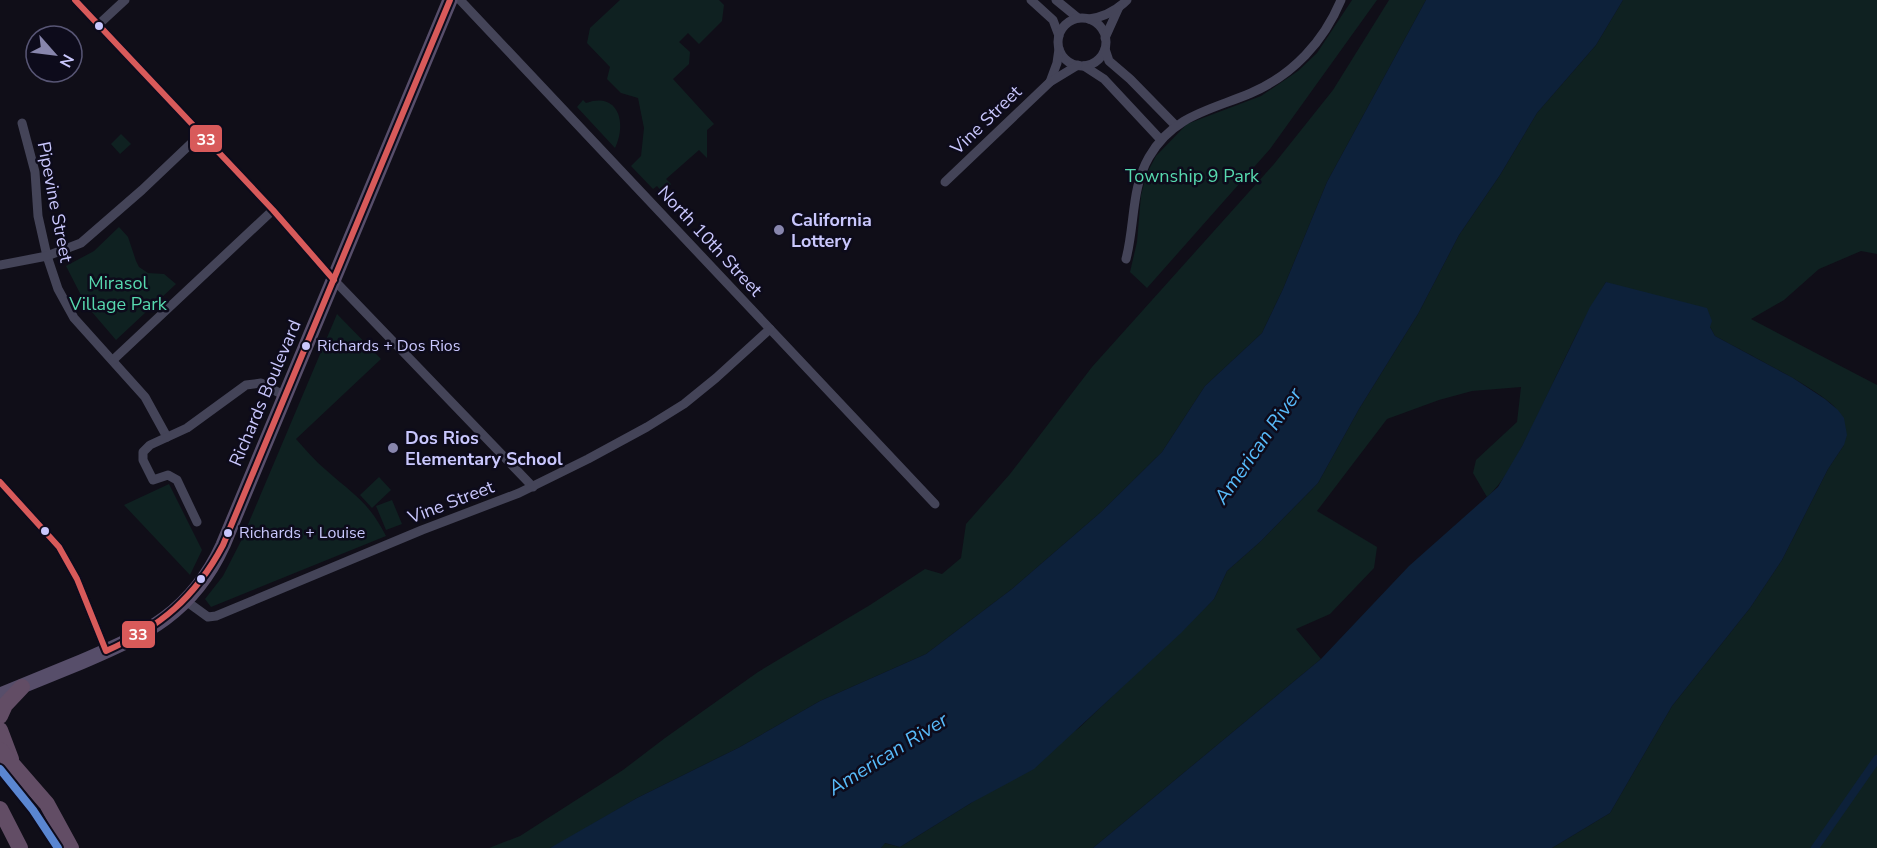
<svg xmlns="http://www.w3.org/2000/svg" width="1877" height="848" font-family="'Nunito Sans',sans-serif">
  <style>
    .green { fill: #0f2121 }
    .water { fill: #0d213a }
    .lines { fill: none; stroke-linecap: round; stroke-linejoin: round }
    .canal { stroke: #0d213a; stroke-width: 8 }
    .street { stroke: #444458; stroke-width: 9 }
    .primary { stroke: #574e6a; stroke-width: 15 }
    .highway { stroke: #624d65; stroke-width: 16 }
    .bus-1-casing { stroke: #0d0b1b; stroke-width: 10 }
    .bus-1 { stroke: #d85a5a; stroke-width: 6 }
    .rail-1-casing { stroke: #0d0b1b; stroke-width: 12 }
    .rail-1 { stroke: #5a86d1; stroke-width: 8 }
    .bus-dot { fill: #c9c7fd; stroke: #0d0b1b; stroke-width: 2 }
    .poi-dot { fill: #8886ad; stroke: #0d0b1b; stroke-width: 2 }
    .labels { text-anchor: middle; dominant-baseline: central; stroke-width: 5; stroke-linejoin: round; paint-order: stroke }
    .bus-label { font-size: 16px; fill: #c9c7fd; stroke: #0d0b1b; text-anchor: start }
    .street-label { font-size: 18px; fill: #c9c7fd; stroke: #0d0b1b }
    .park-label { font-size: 18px; fill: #57d9af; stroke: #0d0b1b }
    .poi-label { font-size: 18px; font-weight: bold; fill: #c9c7fd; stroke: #0d0b1b; text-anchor: start }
    .water-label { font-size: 20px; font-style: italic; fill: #58bbfa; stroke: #0d0b1b }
    .line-badge { stroke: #0d0b1b; stroke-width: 2 }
    .badge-label { font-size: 16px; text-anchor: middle; font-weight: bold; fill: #fff }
  </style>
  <rect width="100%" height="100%" fill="#100e18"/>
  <g class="green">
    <polygon points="620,0 719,0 724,5 722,21 699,44 688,33 679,42 690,52 689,64 673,79 714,124 707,130 707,158 699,150 666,179 671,184 667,189 691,216 687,220 657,186 653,189 631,166 641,156 644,128 638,98 621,93 607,79 610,67 587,43 590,28"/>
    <polygon points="1352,0 1377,0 1270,149 1147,288 1130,272 1137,242 1141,195 1147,173 1156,156 1187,124 1261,96 1298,71 1317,53"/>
    <polygon points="1389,0 1426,0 1327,182 1283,289 1262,333 1205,386 1162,452 1101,512 1012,589 926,654 820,701 740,747 637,798 557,845 550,848 489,848 520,836 623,770 665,738 758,672 870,605 925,569 942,574 961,558 966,524 1010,474 1092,367 1274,164 1333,90"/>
    <path d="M 1623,0 L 1877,0 L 1877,254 L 1861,251 L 1819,269 L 1784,300 L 1751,319 L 1877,385 L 1877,848 L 1552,848 L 1610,813 L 1672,706 L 1750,608 L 1782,560 L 1828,469 L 1844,445 C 1842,435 1842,422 1838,412 C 1832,395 1736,348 1715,336 L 1710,327 L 1606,282 C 1577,328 1556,378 1532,427 C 1519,451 1507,479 1487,497 L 1473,473 L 1476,460 L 1517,422 L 1521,387 L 1472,391 L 1439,400 L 1387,419 L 1317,511 L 1377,547 L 1374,568 L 1330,614 L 1296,629 L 1321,659 L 1093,848 L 881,848 L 884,843 L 900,847 L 971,803 L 1079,728 L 1214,599 L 1227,571 L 1261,541 L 1318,483 L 1359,409 L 1418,314 L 1459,235 L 1500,175 L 1537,113 L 1596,45 Z"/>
    <path d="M 583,100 L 586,103 C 619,91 627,124 615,148 L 577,107 Z"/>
    <polygon points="121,134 131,144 120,154 111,144"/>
    <polygon points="119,227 128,237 136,261 139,267 148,273 164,274 176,284 116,340 86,305 66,266 94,251"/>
    <path d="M 337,314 L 381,359 L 296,439 C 306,450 315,461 326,470 C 354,495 368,501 386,536 L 211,607 L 205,599 L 223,576 L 241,541 Z"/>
    <polygon points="379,477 391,490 372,508 360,495"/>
    <polygon points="169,484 202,550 190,575 124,505"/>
    <polygon points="392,500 402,524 386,530 376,506"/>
  </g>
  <g class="water">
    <polygon points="1426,0 1623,0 1596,45 1537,113 1500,175 1459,235 1418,314 1359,409 1318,483 1261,541 1227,571 1214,599 1181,633 1034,769 971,803 900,847 885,843 881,848 550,848 637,798 740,747 820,701 926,654 1012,589 1101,512 1162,452 1205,386 1262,333 1283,289 1327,182"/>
    <polygon points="1606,282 1707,308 1712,321 1710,327 1715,336 1793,378 1825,399 1838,410 1844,418 1847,435 1844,445 1828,469 1782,560 1750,608 1672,706 1610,813 1552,848 1093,848 1321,659 1409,566 1498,487 1522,446 1590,307"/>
  </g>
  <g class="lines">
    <polyline class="canal" points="1815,848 1877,759"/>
    <g class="street">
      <polyline points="75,0 273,210 334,280 533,487"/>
      <polyline points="460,0 935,504"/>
      <polyline points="1031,0 1053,20 1059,36"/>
      <polyline points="1056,0 1078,18"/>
      <circle cx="1082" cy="42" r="24"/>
      <path d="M 1089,19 C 1103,17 1117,10 1127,0"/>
      <polyline points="98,25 125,0"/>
      <polyline points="1105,38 1119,7"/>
      <polyline points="1105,49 1109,61 1130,79 1176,126"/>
      <polyline points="1084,66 1104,79 1160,139"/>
      <polyline points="1050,82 1057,63 1059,49"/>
      <polyline points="22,123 35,172 38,216 47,256 58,289 74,318 145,397 167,437"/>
      <polyline points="945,182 1050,82 1078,65"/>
      <path d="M 1126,259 C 1135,225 1131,188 1149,157 C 1173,115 1211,110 1251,93 C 1293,75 1324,41 1341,0"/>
      <polyline points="0,265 47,256 81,243 142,190 201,134"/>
      <polyline points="113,360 273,210"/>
      <polyline points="0,482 59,547 77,579 106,651"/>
      <polyline points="197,522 177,480 168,475 153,480 143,460 143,452 150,445 187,428 246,385 261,383 285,396"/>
      <polyline points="186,601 208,617 216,616 422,530 519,493 588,459 647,427 684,404 716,378 770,329"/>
    </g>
    <path class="primary" d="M 0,695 C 27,684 54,673 81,662 C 146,634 192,613 223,545 L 450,0"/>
    <g class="highway">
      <polyline points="0,716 5,705 22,687"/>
      <polyline points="0,730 11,759"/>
      <polyline points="0,750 47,804 71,848"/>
      <polyline points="0,809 20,848"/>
    </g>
    <g class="bus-1-casing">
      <g id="bus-1">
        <polyline points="75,0 273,210 334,280"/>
        <path d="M 0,482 L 59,547 L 77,579 L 106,651 C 160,627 195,598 223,545 L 450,0"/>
      </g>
    </g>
    <use href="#bus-1" class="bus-1"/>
    <g class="rail-1-casing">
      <polyline id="rail-1" points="0,769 33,810 58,848"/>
    </g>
    <use href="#rail-1" class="rail-1"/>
  </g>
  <g class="bus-dot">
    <circle cx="99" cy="26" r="5"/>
    <circle cx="306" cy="346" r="5"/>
    <circle cx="45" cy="531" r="5"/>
    <circle cx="228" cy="533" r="5"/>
    <circle cx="201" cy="579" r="5"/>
  </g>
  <g class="poi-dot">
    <circle cx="779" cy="230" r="6"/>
    <circle cx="393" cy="448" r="6"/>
  </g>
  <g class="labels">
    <g class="bus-label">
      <text x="317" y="346">Richards + Dos Rios</text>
      <text x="239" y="533">Richards + Louise</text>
    </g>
    <g class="street-label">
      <text transform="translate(986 120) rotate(-44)">Vine Street</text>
      <text transform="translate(55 202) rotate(79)">Pipevine Street</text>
      <text transform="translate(710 241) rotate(47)">North 10th Street</text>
      <text transform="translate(265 393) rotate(-67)">Richards Boulevard</text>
      <text transform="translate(451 502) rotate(-21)">Vine Street</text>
    </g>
    <g class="park-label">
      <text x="1192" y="176">Township 9 Park</text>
      <text x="118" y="283">Mirasol<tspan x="118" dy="21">Village Park</tspan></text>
    </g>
    <g class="poi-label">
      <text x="791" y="220">California<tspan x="791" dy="21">Lottery</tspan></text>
      <text x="405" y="438">Dos Rios<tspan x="405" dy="21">Elementary School</tspan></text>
    </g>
    <g class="water-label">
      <text transform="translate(1258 446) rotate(-55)">American River</text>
      <text transform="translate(888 754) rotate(-32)">American River</text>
    </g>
  </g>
  <g class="line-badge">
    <rect x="189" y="124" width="34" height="29" rx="6" fill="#d85a5a"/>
    <rect x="121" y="620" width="35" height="29" rx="6" fill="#d85a5a"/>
  </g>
  <g class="badge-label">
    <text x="206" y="145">33</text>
    <text x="138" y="640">33</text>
  </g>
  <g transform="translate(54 54) rotate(118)"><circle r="28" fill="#0d0b1b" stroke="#585675" stroke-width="1.5"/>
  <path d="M0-4.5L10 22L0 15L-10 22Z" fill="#8886ad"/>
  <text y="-9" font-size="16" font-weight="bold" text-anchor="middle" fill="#c9c7fd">N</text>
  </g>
</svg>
